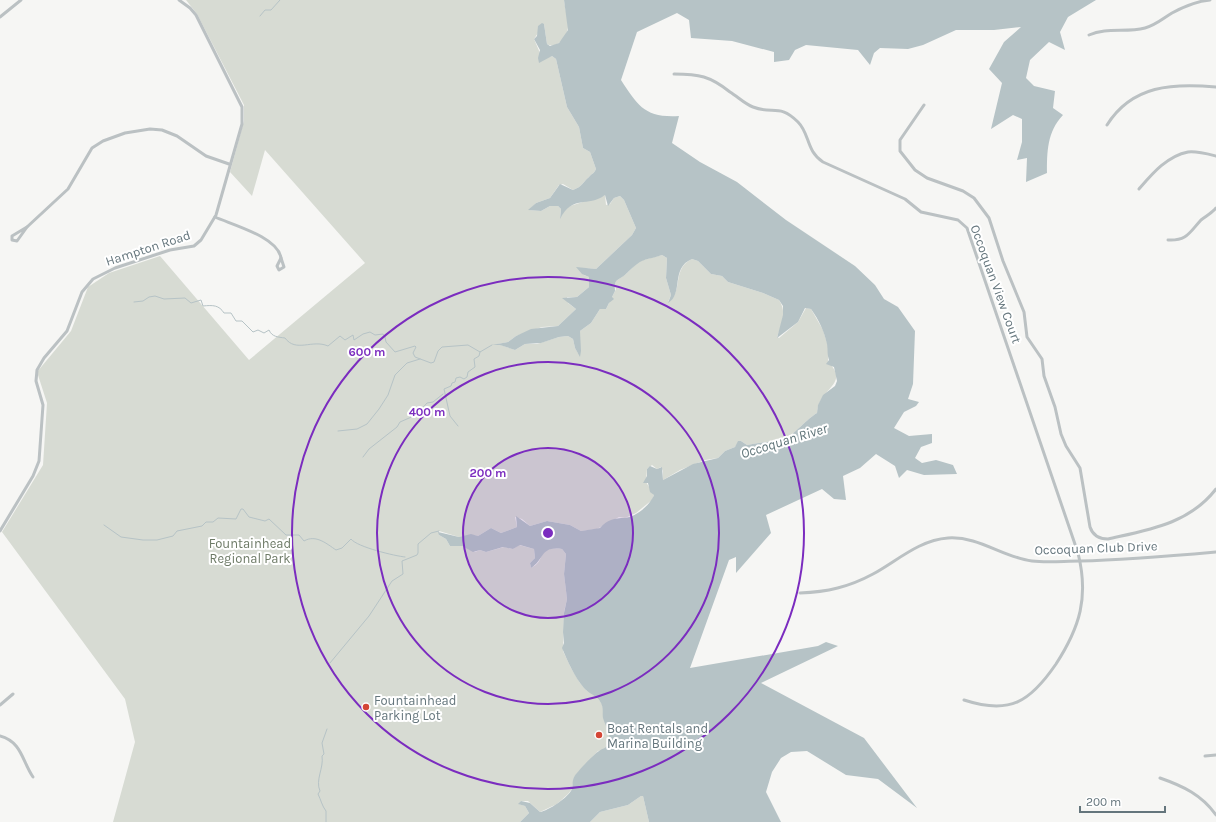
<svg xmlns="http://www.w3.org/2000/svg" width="1216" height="822" font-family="Karla,sans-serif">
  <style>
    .green { fill: #d7dbd3 }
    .water { fill: #b6c3c6 }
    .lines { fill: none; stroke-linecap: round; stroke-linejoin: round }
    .stream { stroke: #b6c3c6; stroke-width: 1 }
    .minor { stroke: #bbc1c3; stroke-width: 3 }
    .ring { fill: none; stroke: #7b2cbf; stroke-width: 2 }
    .poi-dot { fill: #d44636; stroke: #fff; stroke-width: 1.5 }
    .labels { text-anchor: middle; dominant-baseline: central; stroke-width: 4; stroke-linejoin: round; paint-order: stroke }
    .street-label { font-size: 13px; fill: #64757c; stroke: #fff }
    .park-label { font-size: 13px; fill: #6d7a66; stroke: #fff }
    .poi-label { font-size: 13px; fill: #64757c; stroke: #fff; text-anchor: start }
    .water-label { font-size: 14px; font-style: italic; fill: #5f7478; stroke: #fff }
    .centre { fill: #7b2cbf; stroke: #fff; stroke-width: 2 }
    .ring-label { font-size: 12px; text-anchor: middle; font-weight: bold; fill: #7b2cbf; stroke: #fff; stroke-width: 4; stroke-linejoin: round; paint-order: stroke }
  </style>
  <rect width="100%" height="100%" fill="#f6f6f4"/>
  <g class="green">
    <path d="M 186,0 L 564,0 C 565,9 568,17 568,26 C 568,36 557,50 547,44 L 544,24 L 534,39 L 540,53 L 545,58 L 552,56 L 556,59 L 567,107 L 579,127 L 583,148 L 590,152 L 596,169 C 594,174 592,173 589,177 C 582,183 583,186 573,190 L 563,184 L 559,185 L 550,198 L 536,203 L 529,210 L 541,211 L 550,206 L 558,206 L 561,209 L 560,218 L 565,209 L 570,206 L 605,195 L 606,205 L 610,204 L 614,198 L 620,196 L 624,200 L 636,228 L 632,235 L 596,269 L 581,268 L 584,275 L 589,277 L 589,287 L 577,297 L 567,297 L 568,303 L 576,309 L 558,326 L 542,327 L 516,336 L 508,342 L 498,344 L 515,350 L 525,344 L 537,344 L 559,337 L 568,336 L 573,339 L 575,348 L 578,353 L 580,331 L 591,323 L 600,309 L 606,309 L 616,289 L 614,285 L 616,281 L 626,274 L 639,261 L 662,255 L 667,258 L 666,278 L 671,295 L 668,302 C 684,292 671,269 692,259 L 698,261 L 711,274 L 722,276 L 728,282 L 763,293 L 779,300 C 787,312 782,324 777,337 L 779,338 L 798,322 L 806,308 L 811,309 L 823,330 L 828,346 L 828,362 C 848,381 826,387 819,404 C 817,407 818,410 817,413 C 808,418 793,435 788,437 C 775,442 761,442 747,445 L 741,441 L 735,447 L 725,451 L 718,458 L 705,460 L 680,470 L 663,480 L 663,471 L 661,467 L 657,469 L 652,465 L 647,469 L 646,482 L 654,495 L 652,500 L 636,513 L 625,518 L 619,517 L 597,529 L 581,531 L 570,525 L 547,521 L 530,526 L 522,519 L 515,517 L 517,527 L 501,533 L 491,528 L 478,536 L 471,535 L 459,537 L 439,531 L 439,535 L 446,539 L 450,546 L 462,546 L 475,552 L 480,550 L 486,552 L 504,547 L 513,549 L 519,545 L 534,549 L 535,558 L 530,563 L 531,568 C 547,561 535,546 562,549 L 566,554 L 564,574 L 567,599 L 564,612 L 563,651 L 571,668 L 580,683 L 587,691 L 593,692 L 602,704 L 604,711 L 603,716 L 610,736 L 609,744 L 604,750 L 598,751 L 574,777 L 572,789 L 568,794 L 557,804 L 540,812 L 528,801 L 521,801 L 519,804 L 525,806 L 529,813 L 520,822 L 113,822 L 135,742 L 125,699 L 2,532 L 43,465 L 47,403 L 37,372 L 71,331 L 88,287 L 109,273 L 160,256 L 249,360 L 365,263 L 265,150 L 252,196 L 230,172 L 244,121 L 244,105 L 197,14 Z"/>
    <polygon points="641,796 643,796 649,822 590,822 600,812 628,805"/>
  </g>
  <path class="water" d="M 564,0 L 1096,0 L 1068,17 L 1060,32 L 1065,50 L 1049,42 L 1030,60 L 1026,78 L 1034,86 L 1055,91 L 1053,108 L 1063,115 C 1047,132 1047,152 1047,173 L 1026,182 L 1027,158 L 1017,160 L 1022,142 L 1022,119 L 1013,115 L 991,129 L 1002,83 L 989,69 L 1004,42 L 1021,27 L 994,30 L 956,30 L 923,45 L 908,49 L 880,48 L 874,53 L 870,65 L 858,50 L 806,45 L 795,50 L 789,60 L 774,62 L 774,52 L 732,41 L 691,38 L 689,20 L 677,13 L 637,32 L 621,80 C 638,106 645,118 679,116 L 672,143 L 700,162 L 737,182 L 786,220 L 855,266 L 875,285 L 884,299 L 898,307 L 915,331 L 913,384 L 908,399 L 919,402 L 916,406 L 904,412 L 894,428 L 909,436 L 932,434 L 932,443 L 921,447 L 915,458 L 922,463 L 936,460 L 953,465 L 957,474 L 924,475 L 907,470 L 899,478 L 895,466 L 876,454 L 860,468 L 843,476 L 846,500 L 834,499 L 822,489 L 766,515 L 771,533 L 736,573 L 736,557 L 729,560 L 690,668 L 818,646 L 826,642 L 838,646 L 761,683 L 864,738 L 917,808 L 878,779 L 846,775 L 807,751 L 791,752 L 781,758 L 772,772 L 766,792 L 781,822 L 649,822 L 643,796 L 641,796 L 628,805 L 600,812 L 590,822 L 520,822 L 529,813 L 525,806 L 518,804 L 521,801 L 530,803 L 540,812 C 548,811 569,797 572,789 C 573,786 572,781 574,777 C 576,773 594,754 599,751 C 603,748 606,749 608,744 C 613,736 605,726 603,718 C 602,713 604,709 601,703 C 596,694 590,695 584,688 C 574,676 568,662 562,648 L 564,643 L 563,632 L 564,613 L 567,599 L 564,574 L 566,554 L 562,549 C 540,546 545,559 531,568 L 530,563 L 535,558 L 534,549 L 520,545 L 513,549 L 503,547 L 486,552 L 480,550 L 473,552 L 462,546 L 450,546 L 446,539 L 439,535 L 438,532 L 459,537 L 471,534 L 478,536 L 491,528 L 501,533 L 517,527 L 516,516 L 530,526 L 547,521 L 570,525 L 581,531 L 600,528 C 607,520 614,518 625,518 C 636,517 650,505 654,495 L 650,492 L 648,483 L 643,483 L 647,476 L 647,469 L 650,466 L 657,469 L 662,467 L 663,480 L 693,464 L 718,458 L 725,451 L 735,447 L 738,441 L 741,441 L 747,445 C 761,442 775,442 788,437 C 793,435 808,418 817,413 L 818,405 L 823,395 L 835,386 L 837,381 L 834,367 L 826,364 L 829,360 C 827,354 828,350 827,344 C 824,331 819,320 811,309 L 805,308 L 798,322 L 777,338 L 783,315 L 783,306 L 779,300 L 763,293 L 728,282 L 722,276 L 711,274 L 698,261 L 692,259 C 670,268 684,294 668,303 L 671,295 L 666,278 L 667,258 L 662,255 C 640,262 644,257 626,274 C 617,282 614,278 615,291 L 612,297 L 614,299 L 609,303 L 606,309 L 600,309 L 591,323 L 580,331 L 581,351 L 580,357 L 575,348 L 573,339 L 568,336 L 559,337 L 541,343 L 525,344 L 515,350 L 500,345 L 492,345 L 508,342 L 516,336 L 531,329 L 558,326 L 576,309 L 562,298 L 577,297 L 589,287 L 589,277 L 582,274 L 576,267 L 596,269 L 632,235 L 636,228 L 624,200 L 620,196 L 614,198 L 608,206 L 605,195 C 587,208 573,194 560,219 L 561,209 L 558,206 L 550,206 L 541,211 L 528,210 L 536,203 L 550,198 L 560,184 L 573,190 C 583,186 582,183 589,177 C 592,173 594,174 596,169 L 590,152 L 583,148 L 579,127 L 567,107 L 556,59 L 552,56 L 539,63 L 538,58 L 540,50 L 534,39 L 537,36 L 538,26 L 542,23 L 544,24 L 547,44 L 550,46 L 559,43 L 568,30 Z"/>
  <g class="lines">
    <g class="stream">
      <polyline points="260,16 265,10 271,10 280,0"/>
      <path d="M 134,302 L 143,301 L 149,297 L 155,296 L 164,299 L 185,298 L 191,303 L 201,300 L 203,306 C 213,305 219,305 224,313 L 231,313 L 236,321 L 242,321 L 253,332 L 258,330 L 264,333 L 269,330 C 272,337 278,337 285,338 C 296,353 312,339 328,346 L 340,336 L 345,340 L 353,335 L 354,340 L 363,334 L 370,332 L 375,335 L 383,334 L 385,337 L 386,342 L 395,352 L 415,346 L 416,347 L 413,353 L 415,357 L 431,363 L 434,362 L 438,351 L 442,347 L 468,345 L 480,352 L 492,345"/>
      <polyline points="458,426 450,416 444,389 451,386 452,383 455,382 456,378 460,377 464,379 467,377 468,372 475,367 474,359 479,356 480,352"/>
      <polyline points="338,431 357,429 367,424 379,409 388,395 395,375 407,363 420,359"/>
      <polyline points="363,457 369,449 397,427 400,422 416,415 427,403 433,402 443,394"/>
      <path d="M 104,525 L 121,537 L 143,540 L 157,540 L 173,536 L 177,531 L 202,526 L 206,522 L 213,522 L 218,518 L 236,519 L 241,509 L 243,509 L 249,517 L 265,521 L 269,519 L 286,535 L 299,535 L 304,541 C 316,534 327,544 336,550 L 342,548 L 351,539 C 357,547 395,556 405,557"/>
      <polyline points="330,663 369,616 392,581 403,574 402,561 417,555 418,553 418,544 431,533 439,531"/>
      <path d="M 326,822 L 326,811 C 322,806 321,800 318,794 L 320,791 C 315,780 324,768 322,756 L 324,754 L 322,743 L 327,729"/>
    </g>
    <g class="minor">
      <polyline points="0,17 21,0"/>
      <path d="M 1089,35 C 1107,27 1126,33 1145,28 C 1156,25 1162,19 1172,13 C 1183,7 1198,1 1210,0"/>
      <path d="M 674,74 C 699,74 710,76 730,92 C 738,97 745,104 753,107 C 773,115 779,103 798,122 C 810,134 806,151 823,162 L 905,199 L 921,212 L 958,220 L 967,228 L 1078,553 C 1089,597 1080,627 1056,664 C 1030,702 1010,715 964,700"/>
      <path d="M 924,105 L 900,140 L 900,151 L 915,170 L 927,178 L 963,191 L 974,198 L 989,218 L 1003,261 L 1024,312 L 1027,337 L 1042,359 L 1044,376 L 1055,407 L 1061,434 L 1066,446 L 1080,468 L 1090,527 C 1093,536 1099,539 1108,539 C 1148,530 1189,524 1216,489"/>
      <path d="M 1107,125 C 1132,85 1173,83 1216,87"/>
      <path d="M 1139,189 C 1152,174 1167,156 1188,152 C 1197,151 1208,154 1216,156"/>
      <path d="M 215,217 C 233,225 278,237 281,258"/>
      <polyline points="27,227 68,189 92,148 103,141 125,133 150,129 162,130 177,136 206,156 229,164"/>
      <polygon points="27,227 17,241 12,240 12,236"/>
      <path d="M 1168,240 C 1187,241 1189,233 1201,220 C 1206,216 1212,213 1216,208"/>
      <polygon points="281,258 284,267 279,270 277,266"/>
      <polyline points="0,531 33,476 39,461 43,405 36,381 37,370 44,358 67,331 82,292 93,279 115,268 170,250 194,246 201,240 216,215 242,124 242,107 196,15 190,8 179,0"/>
      <path d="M 800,593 C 827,592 849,587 873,574 C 897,561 919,540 948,538 C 979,536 1002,557 1032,561 C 1048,563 1064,561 1080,561 C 1126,560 1171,556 1216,552"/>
      <polyline points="0,705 13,694"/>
      <path d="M 0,736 C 22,742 22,761 33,777"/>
      <polyline points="1205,756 1216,755"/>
      <path d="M 1160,778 C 1183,786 1202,795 1216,815"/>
    </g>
  </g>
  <circle cx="548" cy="533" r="85" fill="#7b2cbf" fill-opacity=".12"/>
  <g class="ring">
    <circle cx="548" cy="533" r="85"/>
    <circle cx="548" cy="533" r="171"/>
    <circle cx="548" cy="533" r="256"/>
  </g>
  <g class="poi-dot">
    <circle cx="366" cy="707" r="4"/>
    <circle cx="599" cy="735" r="4"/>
  </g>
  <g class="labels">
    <g class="street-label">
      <text transform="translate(148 248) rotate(-18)">Hampton Road</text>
      <text transform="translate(996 284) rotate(70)">Occoquan View Court</text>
      <text transform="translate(1096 548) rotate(-2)">Occoquan Club Drive</text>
    </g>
    <g class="park-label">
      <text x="250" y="543">Fountainhead<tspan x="250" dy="15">Regional Park</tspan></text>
    </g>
    <g class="poi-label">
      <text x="374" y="700">Fountainhead<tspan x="374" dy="15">Parking Lot</tspan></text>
      <text x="607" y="728">Boat Rentals and<tspan x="607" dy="15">Marina Building</tspan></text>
    </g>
    <g class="water-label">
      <text transform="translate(784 441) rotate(-17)">Occoquan River</text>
    </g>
  </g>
  <circle cx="548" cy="533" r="6" class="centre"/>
  <g class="ring-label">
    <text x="367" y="356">600 m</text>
    <text x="427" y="416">400 m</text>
    <text x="488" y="477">200 m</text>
  </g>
  <path d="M1080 806v6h85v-6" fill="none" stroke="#64757c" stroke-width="2"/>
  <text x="1086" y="806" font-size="12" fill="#64757c" stroke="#ffffff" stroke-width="3" paint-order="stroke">200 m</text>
</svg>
